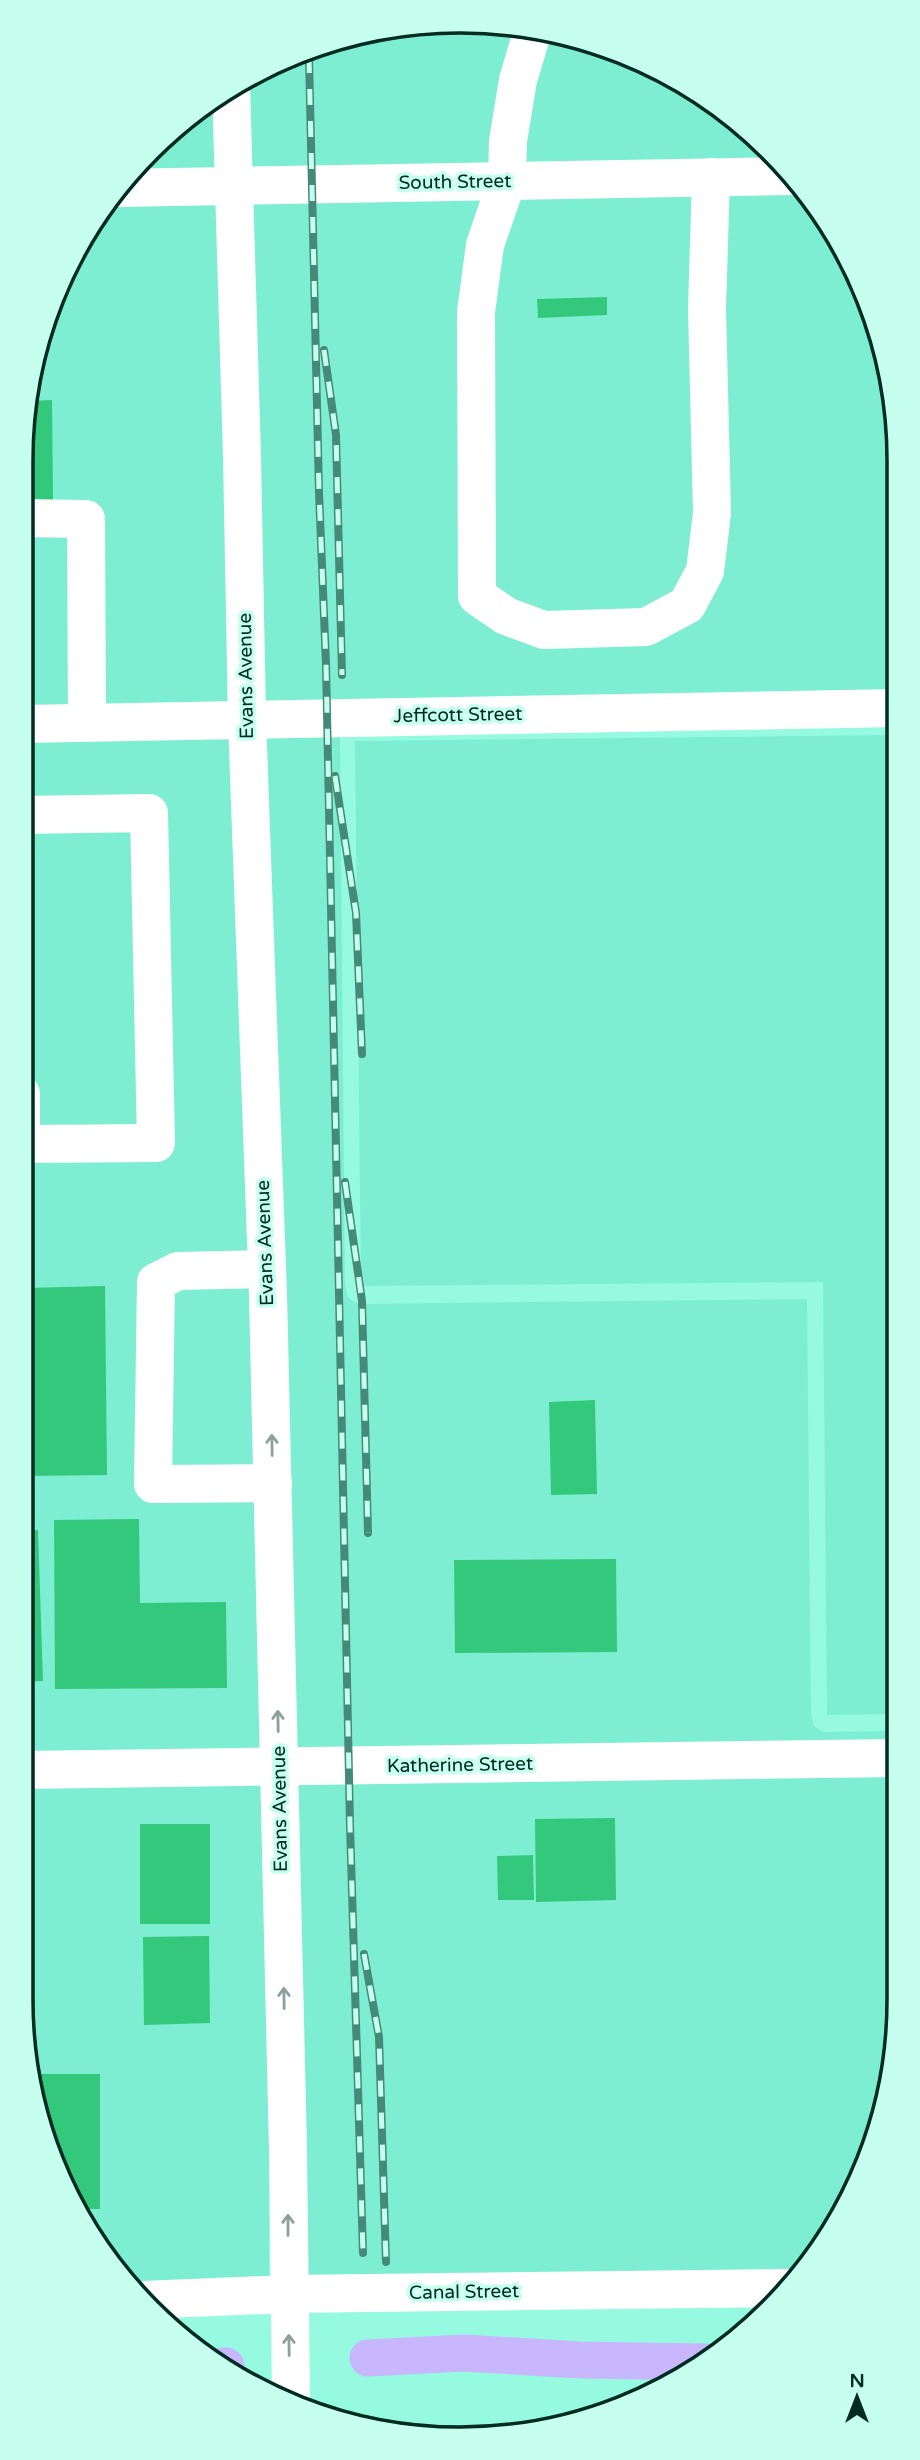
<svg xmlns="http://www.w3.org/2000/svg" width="920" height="2460" font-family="'Varela Round',sans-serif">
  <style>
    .built { fill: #7eeed2 }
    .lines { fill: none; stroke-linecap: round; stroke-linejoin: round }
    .canal { stroke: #c8b7fd; stroke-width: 37 }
    .building { fill: #33c87c }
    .minor { stroke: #fff; stroke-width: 38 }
    .major { stroke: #fff; stroke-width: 38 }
    .rail-casing { stroke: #458a79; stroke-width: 8 }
    .rail { stroke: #c6ffee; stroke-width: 5; stroke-dasharray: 16; stroke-linecap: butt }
    .oneway { stroke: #8ca09c }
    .labels { text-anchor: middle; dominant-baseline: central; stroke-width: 7; stroke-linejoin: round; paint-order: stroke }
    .street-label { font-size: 19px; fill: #002b22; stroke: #c6ffee }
    .rim { fill: none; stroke: #002b22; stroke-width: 3.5 }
  </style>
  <rect width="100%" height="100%" fill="#96fae0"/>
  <g class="built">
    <polygon points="403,25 574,36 704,95 790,171 854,266 895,402 896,717 340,735 345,1286 348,1297 352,1301 361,1304 807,1299 811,1715 814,1726 823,1732 898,1731 899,2000 884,2114 809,2267 782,2291 307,2301 250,77"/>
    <polygon points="213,104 224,457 228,720 249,1295 269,2149 269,2301 130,2289 44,2141 21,2000 21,460 36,346 112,192"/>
    <polygon points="896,735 898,1714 827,1715 823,1282 361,1286 355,741"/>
  </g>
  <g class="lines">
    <g class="canal">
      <polyline points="368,2358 464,2353 580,2360 707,2362"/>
      <polyline points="223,2366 226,2366"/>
    </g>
  </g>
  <g class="building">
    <polygon points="607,297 607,315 538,318 537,299"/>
    <polygon points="52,400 53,500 21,501 21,460 29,401"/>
    <polygon points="21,545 26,545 28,681 21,681"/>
    <polygon points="105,1286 107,1475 27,1476 25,1288"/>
    <polygon points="595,1400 597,1494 551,1495 549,1402"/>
    <polygon points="139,1519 140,1603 226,1602 227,1688 55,1689 54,1520"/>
    <polygon points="21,1530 38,1530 43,1681 21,1682"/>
    <polygon points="616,1559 617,1652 455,1653 454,1560"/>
    <polygon points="615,1818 616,1900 536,1902 535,1819"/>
    <rect x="140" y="1824" width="70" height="100"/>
    <polygon points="533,1855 534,1900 498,1900 497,1856"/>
    <polygon points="209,1936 210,2023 144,2025 143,1937"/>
    <polygon points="33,2074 100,2074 100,2209 83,2209 44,2141"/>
  </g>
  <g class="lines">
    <g class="minor">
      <polyline points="532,33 518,80 508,141 507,181 485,245 476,312 477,596 506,616 544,630 646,627 687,605 705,571 712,513 707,308 711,177"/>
      <polyline points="117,188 793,176"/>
      <polyline points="21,518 86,519 87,723"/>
      <polyline points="21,724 896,708"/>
      <polyline points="21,815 149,813 156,1143 22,1144"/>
      <polyline points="21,1094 21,1144"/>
      <polyline points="267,1269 178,1271 156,1282 153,1484 273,1483"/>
      <polyline points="21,1770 898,1758"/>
      <polyline points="143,2300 288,2294 786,2288"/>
    </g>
    <polyline class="major" points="231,88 242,456 247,720 268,1294 288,2149 291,2397"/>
    <g class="rail-casing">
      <g id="rail">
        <polyline points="309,57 319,492 326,664 350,1825 363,2253"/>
        <polyline points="324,350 336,435 342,675"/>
        <polyline points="335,776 356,913 362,1054"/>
        <polyline points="345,1182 362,1301 368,1533"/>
        <polyline points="364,1954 379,2037 386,2262"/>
      </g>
    </g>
    <use href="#rail" class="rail"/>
  </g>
  <defs><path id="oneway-shaft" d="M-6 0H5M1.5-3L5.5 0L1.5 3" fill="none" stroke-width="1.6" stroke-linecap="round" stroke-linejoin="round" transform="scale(1.75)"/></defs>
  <g class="oneway">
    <use href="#oneway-shaft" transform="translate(272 1445) rotate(-91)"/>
    <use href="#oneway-shaft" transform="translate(278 1721) rotate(-91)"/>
    <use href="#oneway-shaft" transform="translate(284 1998) rotate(-91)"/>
    <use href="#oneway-shaft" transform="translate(288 2225) rotate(-90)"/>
    <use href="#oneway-shaft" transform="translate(289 2345) rotate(-91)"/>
  </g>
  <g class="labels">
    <g class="street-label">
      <text transform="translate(455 182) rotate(-1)">South Street</text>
      <text transform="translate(246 676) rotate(-91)">Evans Avenue</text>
      <text transform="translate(458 715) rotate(-1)">Jeffcott Street</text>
      <text transform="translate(265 1243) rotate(-92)">Evans Avenue</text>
      <text transform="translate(460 1765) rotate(-1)">Katherine Street</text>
      <text transform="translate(280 1809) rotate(-91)">Evans Avenue</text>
      <text transform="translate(464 2292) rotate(-1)">Canal Street</text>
    </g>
  </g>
  <path d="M0 0H920V2460H0ZM460 33H460A427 427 0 0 1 887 460V2000A427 427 0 0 1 460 2427H460A427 427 0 0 1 33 2000V460A427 427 0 0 1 460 33Z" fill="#c6ffee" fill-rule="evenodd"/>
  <path class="rim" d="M460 33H460A427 427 0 0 1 887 460V2000A427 427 0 0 1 460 2427H460A427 427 0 0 1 33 2000V460A427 427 0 0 1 460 33Z"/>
  <g transform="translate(857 2397)" stroke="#c6ffee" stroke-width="5" paint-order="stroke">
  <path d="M0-5L12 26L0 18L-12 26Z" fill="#002b22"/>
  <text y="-10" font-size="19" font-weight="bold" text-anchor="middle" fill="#002b22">N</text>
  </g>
</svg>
